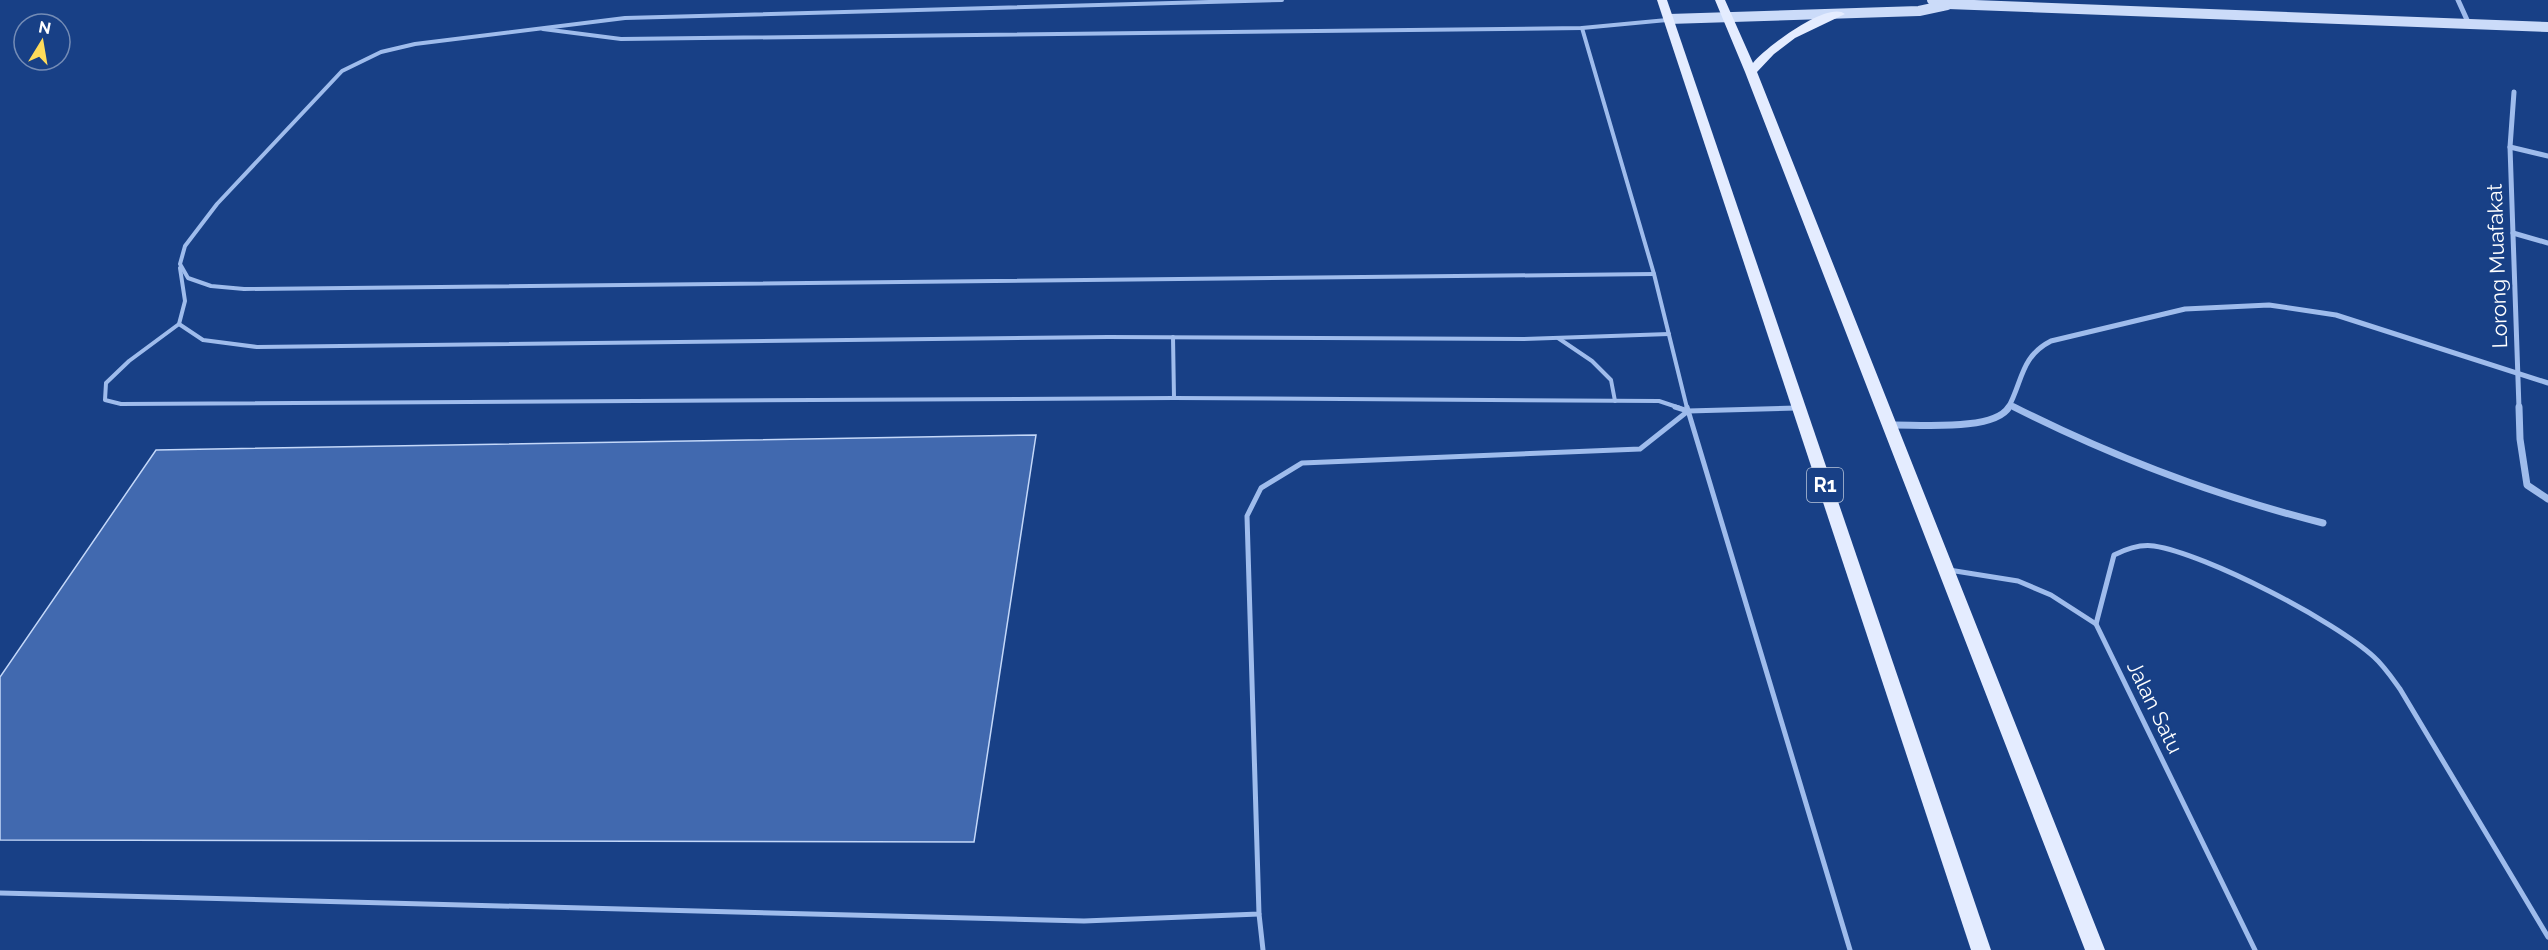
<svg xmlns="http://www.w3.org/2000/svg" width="2548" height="950" font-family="Raleway,sans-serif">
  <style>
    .building { fill: #4169af; stroke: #c4d8f9; stroke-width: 1.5 }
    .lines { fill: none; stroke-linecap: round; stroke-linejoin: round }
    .lane-far1 { stroke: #9fbcec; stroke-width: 4 }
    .lane { stroke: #9fbcec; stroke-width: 5 }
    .street-far1 { stroke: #9fbcec; stroke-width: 5 }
    .street { stroke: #9fbcec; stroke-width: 7 }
    .secondary { stroke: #cbdbf9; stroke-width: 10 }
    .primary { fill: #e4ecff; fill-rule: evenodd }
    .labels { text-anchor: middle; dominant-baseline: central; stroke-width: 4.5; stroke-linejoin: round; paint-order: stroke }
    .shield { fill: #184086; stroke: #bac6db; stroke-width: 1.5 }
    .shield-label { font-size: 20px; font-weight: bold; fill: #fff }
    .street-label { font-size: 21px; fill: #fff; stroke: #184086 }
  </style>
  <rect width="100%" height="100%" fill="#184086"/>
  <polygon class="building" points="1036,435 974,842 0,840 0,677 156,450"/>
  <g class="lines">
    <g class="lane-far1">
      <polyline points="1282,0 625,18 415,44 381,52 342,71 217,204 185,246 180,264 188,278 211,286 244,289 1654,274"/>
      <polyline points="1582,28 1654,274 1687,408"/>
      <polyline points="543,29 621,39 1582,28 1667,20"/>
      <polyline points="180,268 185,301 179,324 129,361 106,383 105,400 121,404 1174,398 1659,401 1680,408"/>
      <polyline points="179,324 203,340 257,347 1108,337 1523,339 1669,334"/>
      <polyline points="1173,337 1174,398"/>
      <polyline points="1558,338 1592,361 1611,380 1615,401"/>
      <polyline points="1791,408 1796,408"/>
    </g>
    <g class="lane">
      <polyline points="1675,407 1688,411"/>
      <polyline points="1687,407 1850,950"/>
      <polyline points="1949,570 2018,581 2051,595 2096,624 2255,950"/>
      <path d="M 2096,624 L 2114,555 C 2126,549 2140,544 2154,546 C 2206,554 2335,621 2374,657 C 2384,666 2392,678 2400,689 L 2548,937"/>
      <polyline points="0,893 1084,921 1259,914 1247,516 1261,488 1302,463 1640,449 1688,411 1796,408"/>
      <polyline points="1259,914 1263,950"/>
    </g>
    <g class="street-far1">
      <polyline points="2458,0 2468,22"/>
      <polyline points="2514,92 2510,147 2519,408"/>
      <polyline points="2510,147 2548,156"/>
      <polyline points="2513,233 2548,243"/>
      <polyline points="2011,405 2017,408"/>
      <path d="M 2008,408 C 2023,381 2020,357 2051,341 L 2185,309 L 2269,305 L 2336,315 L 2548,383"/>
    </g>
    <g class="street">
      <path d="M 2014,407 C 2113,457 2215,496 2323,523"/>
      <polyline points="2519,407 2520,439 2527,485 2548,499"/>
      <path d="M 1889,425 C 1916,424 1994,432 2009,407"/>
    </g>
    <g class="secondary">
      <polyline points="1932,0 1948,4 2548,27"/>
      <polyline points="1669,19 1919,11 1947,5"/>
    </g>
    <g class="primary">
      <polygon points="1657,0 1667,0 1991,950 1971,950"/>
      <path d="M 1715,0 L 1725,0 L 1753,63 C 1765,48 1828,0 1845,14 L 1795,38 L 1774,54 L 1757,72 L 2105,950 L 2085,950 L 1745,72 Z"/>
    </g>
  </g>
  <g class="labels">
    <rect class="shield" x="1807" y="468" width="36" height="34" rx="4.5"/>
    <g class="shield-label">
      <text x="1825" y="485">R1</text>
    </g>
    <g class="street-label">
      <text transform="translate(2497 266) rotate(-92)">Lorong Muafakat</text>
      <text transform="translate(2155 707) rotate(64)">Jalan Satu</text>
    </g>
  </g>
  <g transform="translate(42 42) rotate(11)"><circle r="28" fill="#184086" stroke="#748cb6" stroke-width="1.5"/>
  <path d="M0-4.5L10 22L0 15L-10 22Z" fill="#ffdc5a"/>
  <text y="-9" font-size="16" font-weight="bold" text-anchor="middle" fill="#ffffff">N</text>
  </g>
</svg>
